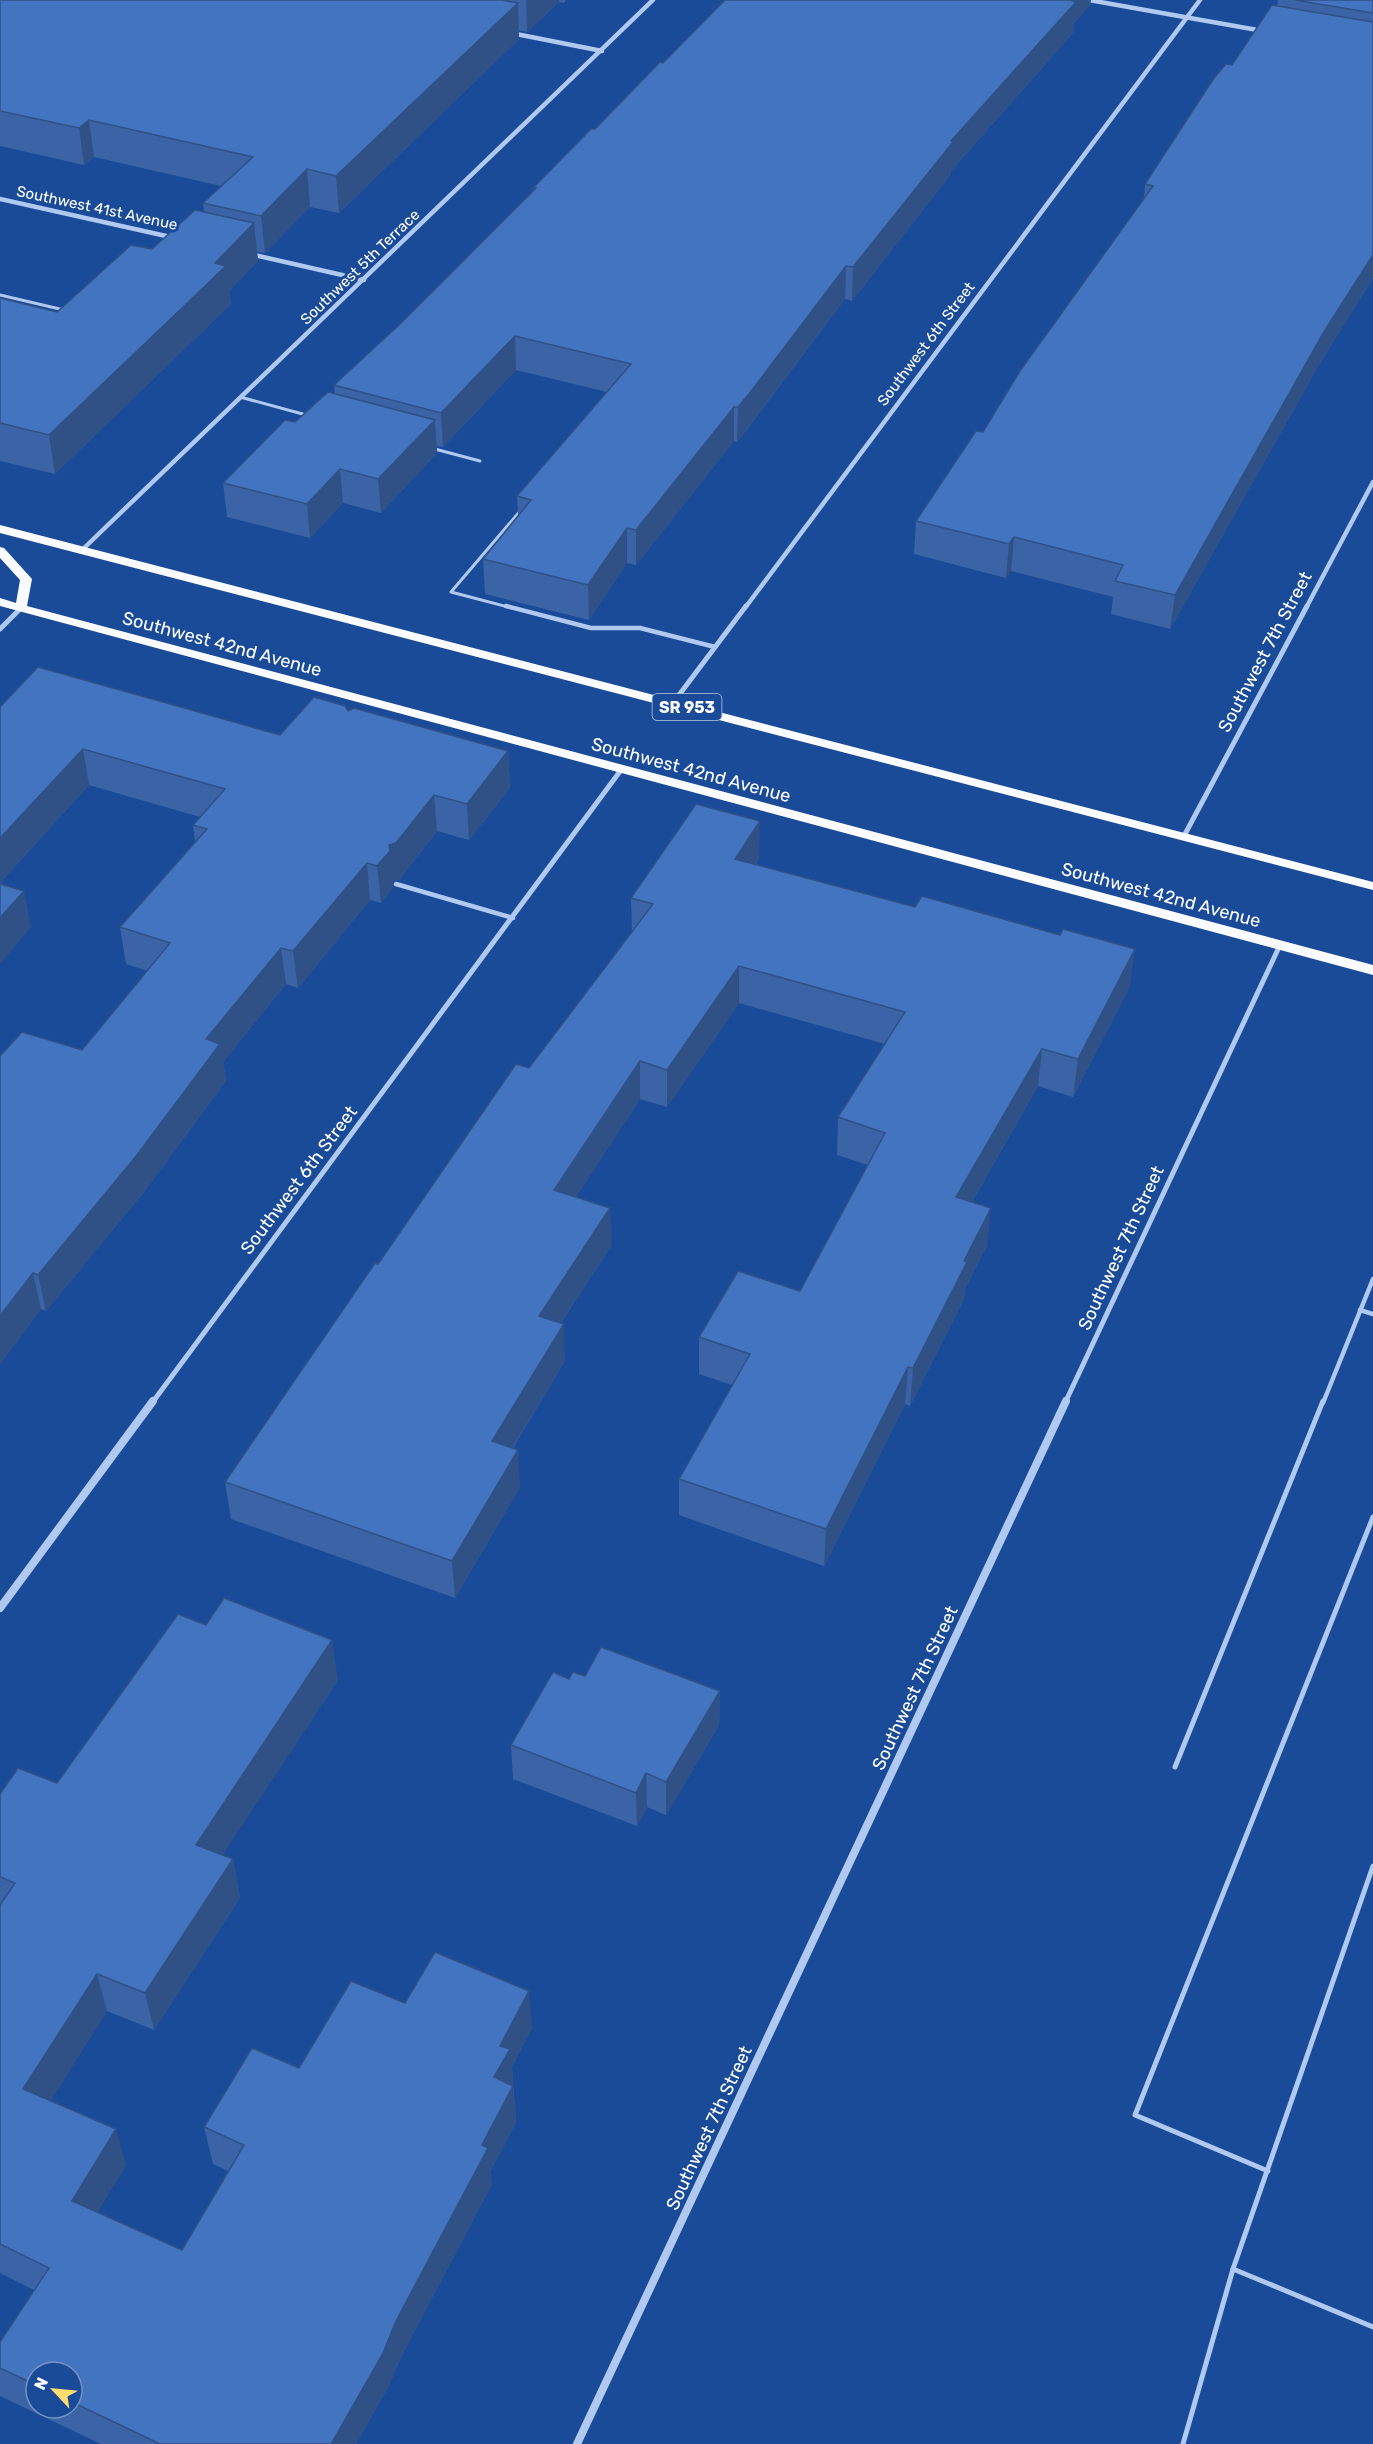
<svg xmlns="http://www.w3.org/2000/svg" width="1373" height="2444" font-family="Rubik,sans-serif">
  <style>
    .lines { fill: none; stroke-linecap: round; stroke-linejoin: round }
    .service-far2 { stroke: #afc9f1; stroke-width: 3 }
    .service-far1 { stroke: #afc9f1; stroke-width: 4.5 }
    .service { stroke: #afc9f1; stroke-width: 5 }
    .minor-far2 { stroke: #afc9f1; stroke-width: 4.5 }
    .minor-far1 { stroke: #afc9f1; stroke-width: 5 }
    .minor { stroke: #afc9f1; stroke-width: 8 }
    .primary { fill: #f9fbff; fill-rule: evenodd }
    .wall { fill: #3a64a5; fill-rule: evenodd }
    .shaded-wall { fill: #2f5186 }
    .building { fill: #4374c0; stroke: #2f5186; stroke-width: 1.5 }
    .labels { text-anchor: middle; dominant-baseline: central; stroke-width: 6; stroke-linejoin: round; paint-order: stroke }
    .far-street-label { font-size: 15px; fill: #fff; stroke: #1a4b99 }
    .shield { fill: #1a4b99; stroke: #bac9e0; stroke-width: 1.5 }
    .shield-label { font-size: 16px; font-weight: bold; fill: #fff }
    .street-label { font-size: 18px; fill: #fff; stroke: #1a4b99 }
  </style>
  <rect width="100%" height="100%" fill="#1a4b99"/>
  <g class="lines">
    <g class="service-far2">
      <polyline points="0,295 64,310"/>
      <polyline points="240,397 310,416"/>
      <polyline points="431,448 480,461"/>
      <polyline points="512,608 451,592 521,510"/>
    </g>
    <g class="service-far1">
      <polyline points="506,606 591,628 640,628 715,647"/>
      <polyline points="396,884 513,918"/>
      <polyline points="1360,1310 1373,1314"/>
      <polyline points="1323,1403 1373,1279"/>
    </g>
    <g class="service">
      <polyline points="1175,1767 1323,1401"/>
      <polyline points="1268,2171 1135,2115 1373,1517"/>
      <polyline points="1233,2269 1373,2327"/>
      <polyline points="1183,2444 1233,2269 1373,1866"/>
    </g>
    <g class="minor-far2">
      <polyline points="1089,0 1263,31"/>
      <polyline points="511,33 602,51"/>
      <polyline points="0,199 175,238"/>
      <polyline points="250,254 364,280"/>
      <polyline points="82,550 653,0"/>
      <polyline points="745,608 1200,0"/>
      <polyline points="1306,608 1373,482"/>
    </g>
    <g class="minor-far1">
      <polyline points="0,629 21,608"/>
      <polyline points="673,703 746,606"/>
      <polyline points="1184,836 1307,606"/>
      <polyline points="152,1403 621,770"/>
      <polyline points="1065,1403 1280,945"/>
    </g>
    <g class="minor">
      <polyline points="0,1608 153,1401"/>
      <polyline points="577,2444 1066,1401"/>
    </g>
    <g class="primary">
      <polygon points="0,525 1373,882 1373,890 0,533"/>
      <polygon points="0,547 4,548 32,579 27,606 1373,965 1373,975 0,606 0,598 16,603 20,580 0,558"/>
    </g>
  </g>
  <g class="wall">
    <polygon points="0,0 566,0 564,3 559,2 527,32 519,30 519,39 339,213 310,207 265,253 257,252 258,261 229,291 231,304 55,474 0,461 0,298 57,312 152,249 204,212 203,203 221,186 94,157 84,165 0,146"/>
    <polygon points="1278,0 1373,0 1373,278 1320,363 1170,629 1111,614 1113,597 1011,571 1006,578 914,554 916,521 983,432 1144,199 1145,184 1232,65 1277,6"/>
    <polygon points="1090,5 1074,23 1073,33 951,171 951,174 852,301 845,299 748,428 737,442 734,441 636,565 627,563 589,620 485,594 483,559 518,517 517,496 607,392 516,370 443,447 437,446 437,453 381,513 343,503 310,538 227,517 223,483 295,422 335,394 334,385 399,325 534,191 533,188 663,63"/>
    <polygon points="0,707 280,735 348,711 508,751 510,788 469,840 437,831 399,880 393,881 393,887 381,903 370,900 298,988 286,984 223,1062 226,1081 144,1192 46,1311 41,1309 0,1364 82,1050 148,971 126,964 120,927 195,842 193,825 200,817 89,785 0,883"/>
    <polygon points="759,858 756,864 1130,986 1073,1097 1038,1086 972,1202 987,1245 965,1289 964,1299 910,1406 905,1404 824,1566 679,1515 679,1479 732,1385 699,1374 699,1337 800,1291 868,1165 837,1155 838,1117 885,1044 739,1003 667,1107 640,1099 576,1197 610,1208 611,1246 561,1323 565,1361 513,1448 520,1487 455,1598 231,1519 225,1482 378,1264 529,1068 632,932 631,898"/>
    <polygon points="585,1676 720,1691 719,1725 666,1815 647,1807 637,1826 513,1779 511,1745 569,1679"/>
    <path d="M 338,1680 L 222,1855 L 233,1859 L 240,1898 L 154,2030 L 107,2011 L 50,2101 L 126,2165 L 97,2212 L 182,2250 L 228,2171 L 213,2164 L 204,2127 L 405,2003 L 532,2028 L 512,2067 L 516,2123 L 490,2172 L 492,2184 L 402,2355 L 388,2387 L 356,2444 L 101,2444 L 0,2396 L 0,2342 L 34,2290 L 0,2273 L 0,1794 L 57,1783 ZM 36,2372 L 72,2372 L 72,2408 L 36,2408 Z"/>
  </g>
  <g class="shaded-wall">
    <polygon points="526,0 559,0 559,2 527,32"/>
    <polygon points="1070,0 1091,0 1090,5 1074,23 1073,33 951,171 951,174 852,301 853,267 951,141"/>
    <polygon points="518,3 519,39 339,213 336,176"/>
    <polygon points="89,120 94,157 84,165 79,128"/>
    <polygon points="307,169 310,207 265,253 261,216"/>
    <polygon points="254,223 258,261 229,291 231,304 55,474 49,435"/>
    <polygon points="1373,255 1373,278 1320,363 1170,629 1175,595 1325,330"/>
    <polygon points="846,266 845,299 737,442 738,407"/>
    <polygon points="515,336 516,370 443,447 441,413"/>
    <polygon points="734,407 734,441 636,565 636,530"/>
    <polygon points="435,420 437,453 381,513 378,479"/>
    <polygon points="340,469 343,503 310,538 307,504"/>
    <polygon points="627,528 627,563 589,620 588,585"/>
    <polygon points="1014,537 1011,571 1006,578 1009,544"/>
    <polygon points="83,749 89,785 0,883 0,838"/>
    <polygon points="508,751 510,788 469,840 467,804"/>
    <polygon points="434,795 437,831 399,880 393,881 393,887 381,903 377,866 389,845"/>
    <polygon points="760,821 759,858 735,896 735,859"/>
    <polygon points="367,863 370,900 298,988 293,951"/>
    <polygon points="24,891 31,927 0,964 0,918"/>
    <polygon points="281,948 286,984 223,1062 226,1081 144,1192 46,1311 38,1275 206,1039"/>
    <polygon points="1135,949 1130,986 1073,1097 1078,1059"/>
    <polygon points="739,966 739,1003 667,1107 667,1070"/>
    <polygon points="1042,1049 1038,1086 953,1235 956,1197"/>
    <polygon points="640,1061 640,1099 556,1228 554,1190"/>
    <polygon points="610,1208 611,1246 541,1353 539,1316"/>
    <polygon points="991,1208 987,1245 965,1289 964,1299 910,1406 913,1368 964,1261"/>
    <polygon points="33,1273 41,1309 0,1364 0,1316"/>
    <polygon points="564,1324 565,1361 494,1478 492,1441"/>
    <polygon points="908,1367 905,1404 824,1566 826,1529"/>
    <polygon points="518,1450 520,1487 455,1598 452,1561"/>
    <polygon points="332,1640 338,1680 204,1883 196,1845"/>
    <polygon points="720,1691 719,1725 666,1815 666,1782"/>
    <polygon points="646,1773 647,1807 637,1826 636,1793"/>
    <polygon points="233,1859 240,1898 154,2030 145,1993"/>
    <polygon points="97,1974 107,2011 35,2126 23,2089"/>
    <polygon points="529,1991 532,2028 512,2067 513,2086 497,2114 494,2077 500,2046"/>
    <polygon points="513,2086 516,2123 490,2172 492,2184 402,2355 388,2387 356,2444 331,2444 482,2145"/>
    <polygon points="116,2129 126,2165 83,2237 72,2201"/>
  </g>
  <g class="building">
    <polygon points="0,0 502,0 518,3 336,176 307,169 261,216 203,203 253,157 89,120 79,128 0,111"/>
    <polygon points="725,0 1070,0 1076,2 951,141 953,142 853,267 846,266 749,394 738,407 734,407 636,530 627,528 588,585 483,559 531,500 517,496 631,364 515,336 441,413 334,385 399,325 536,188 533,188 591,129 595,129 660,62 663,63"/>
    <polygon points="1295,0 1373,0 1373,13"/>
    <polygon points="1272,5 1373,22 1373,255 1325,330 1175,595 1115,581 1123,565 1014,537 1009,544 916,521 976,431 983,432 1020,371 1153,186 1145,184 1214,78 1226,64 1232,65"/>
    <polygon points="195,210 254,223 215,263 226,266 49,435 0,423 0,298 57,312 131,245 152,249"/>
    <polygon points="328,392 435,420 378,479 340,469 307,504 223,483 285,420 295,422"/>
    <polygon points="38,667 280,735 314,697 345,706 348,711 354,708 508,751 467,804 434,795 396,843 389,845 390,851 377,866 367,863 293,951 281,948 206,1039 220,1044 137,1155 38,1275 33,1273 0,1316 0,1056 22,1032 82,1050 170,943 120,927 207,829 193,825 225,789 83,749 0,838 0,707"/>
    <polygon points="696,804 760,821 735,859 915,907 922,896 1060,935 1063,929 1135,949 1078,1059 1042,1049 956,1197 991,1208 964,1261 967,1262 913,1368 908,1367 826,1529 679,1479 750,1354 699,1337 738,1271 800,1291 885,1133 838,1117 905,1012 739,966 667,1070 640,1061 554,1190 610,1208 539,1316 564,1324 492,1441 518,1450 452,1561 225,1482 375,1263 378,1264 516,1064 529,1068 653,904 631,898"/>
    <polygon points="0,884 24,891 0,918"/>
    <polygon points="224,1598 332,1640 196,1845 233,1859 145,1993 97,1974 23,2089 116,2129 72,2201 182,2250 244,2145 204,2127 252,2048 299,2068 351,1981 405,2003 435,1952 529,1991 500,2046 510,2049 494,2077 513,2086 482,2145 488,2148 396,2321 383,2353 331,2444 160,2444 72,2402 72,2372 36,2372 36,2385 0,2368 0,2342 49,2268 0,2244 0,1905 15,1883 0,1877 0,1794 18,1768 57,1783 178,1614 206,1625"/>
    <polygon points="601,1647 720,1691 666,1782 646,1773 636,1793 511,1745 553,1672 569,1679 573,1672 585,1676"/>
  </g>
  <g class="labels">
    <g class="far-street-label">
      <text transform="translate(97 208) rotate(12)">Southwest 41st Avenue</text>
      <text transform="translate(360 267) rotate(-44)">Southwest 5th Terrace</text>
      <text transform="translate(926 344) rotate(-53)">Southwest 6th Street</text>
    </g>
    <rect class="shield" x="652.5" y="694" width="69" height="26" rx="4.5"/>
    <g class="shield-label">
      <text x="687" y="707">SR 953</text>
    </g>
    <g class="street-label">
      <text transform="translate(222 644) rotate(15)">Southwest 42nd Avenue</text>
      <text transform="translate(1265 652) rotate(-62)">Southwest 7th Street</text>
      <text transform="translate(691 770) rotate(15)">Southwest 42nd Avenue</text>
      <text transform="translate(1161 895) rotate(15)">Southwest 42nd Avenue</text>
      <text transform="translate(299 1180) rotate(-53)">Southwest 6th Street</text>
      <text transform="translate(1121 1248) rotate(-65)">Southwest 7th Street</text>
      <text transform="translate(915 1688) rotate(-65)">Southwest 7th Street</text>
      <text transform="translate(709 2128) rotate(-65)">Southwest 7th Street</text>
    </g>
  </g>
  <g transform="translate(54 2390) rotate(296)"><circle r="28" fill="#1a4b99" stroke="#7693c2" stroke-width="1.5"/>
  <path d="M0-4.5L10 22L0 15L-10 22Z" fill="#ffdd6f"/>
  <text y="-9" font-size="16" font-weight="bold" text-anchor="middle" fill="#ffffff">N</text>
  </g>
</svg>
